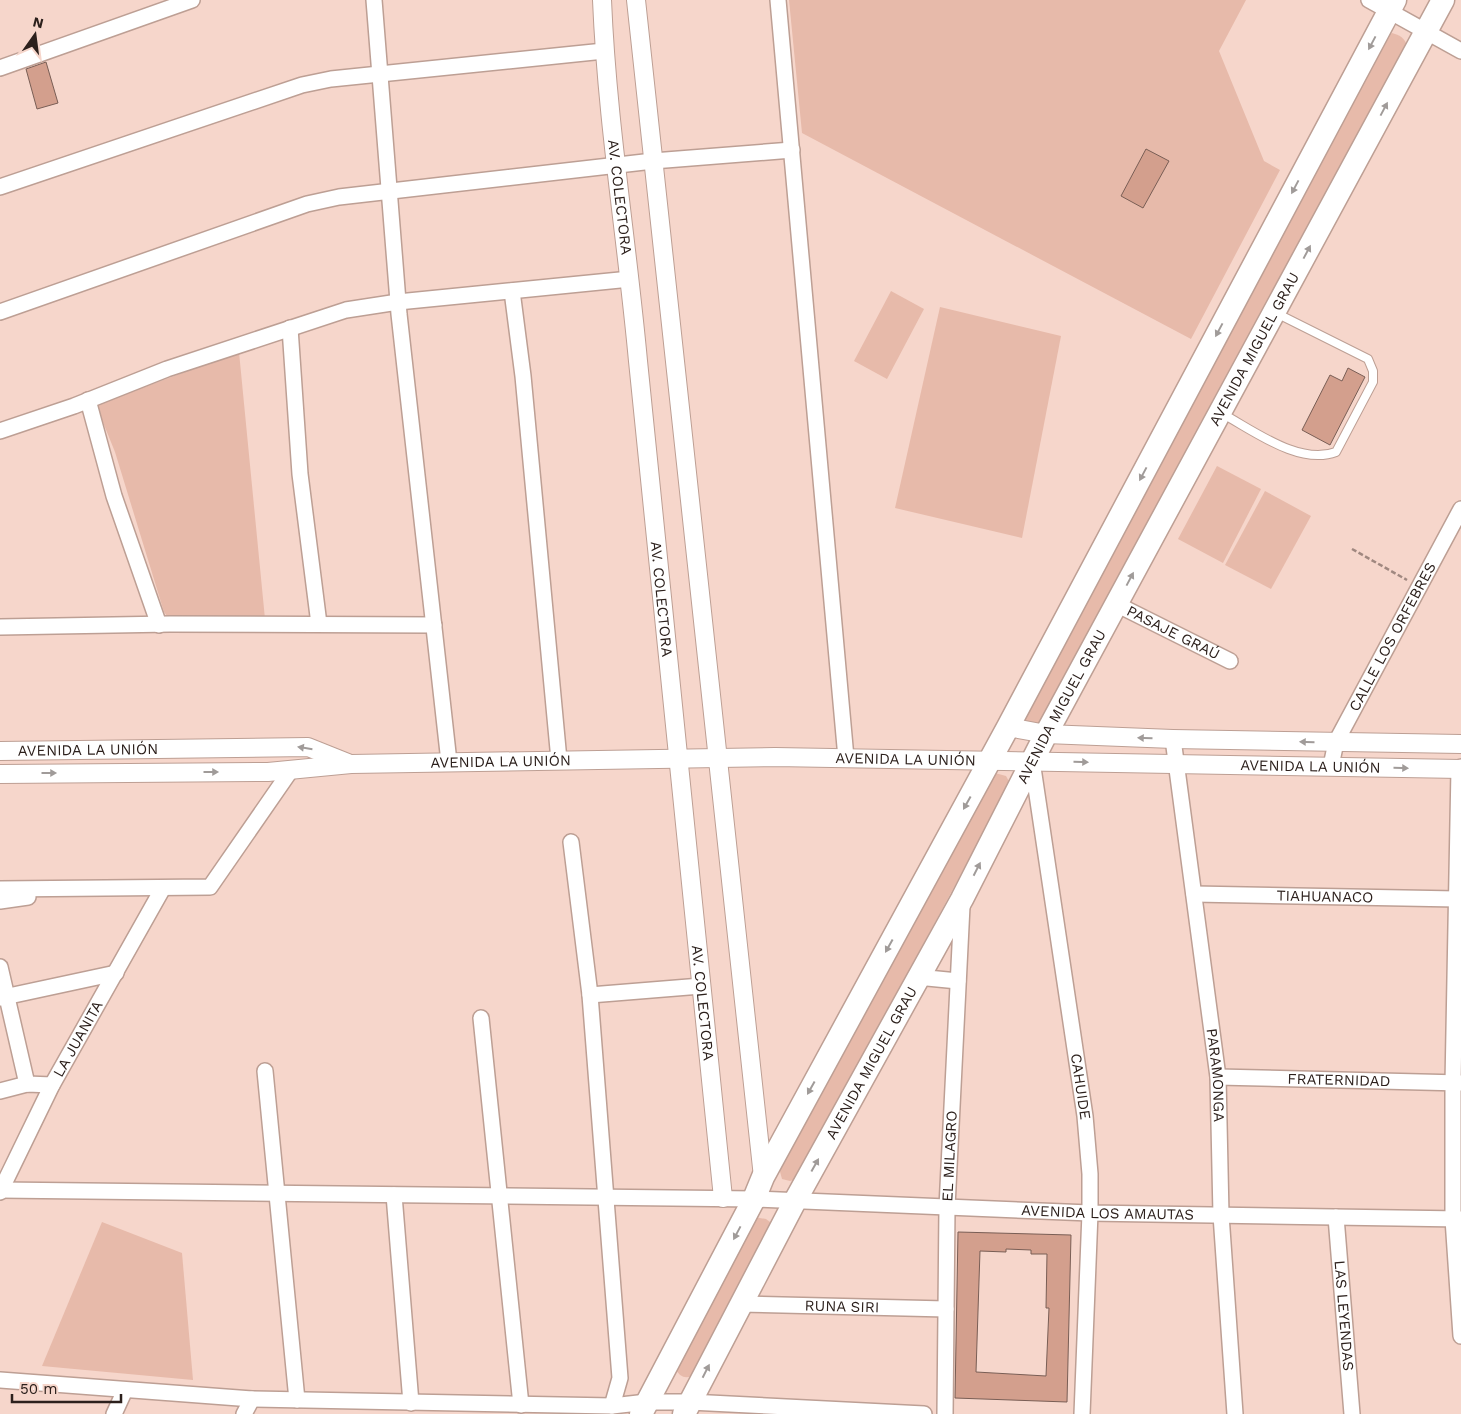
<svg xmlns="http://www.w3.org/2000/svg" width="1461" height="1414" font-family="'Work Sans',sans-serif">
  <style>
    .green { fill: #e7baaa }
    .building { fill: #d39f8d; stroke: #795e55; fill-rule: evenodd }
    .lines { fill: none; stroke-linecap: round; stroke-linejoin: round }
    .service-casing { stroke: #bd9f94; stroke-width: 10 }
    .minor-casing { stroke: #bd9f94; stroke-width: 18 }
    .tertiary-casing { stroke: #bd9f94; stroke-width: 20 }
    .primary-casing { stroke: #bd9f94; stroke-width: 25 }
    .path { stroke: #a08880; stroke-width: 2.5; stroke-dasharray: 5 2.5; stroke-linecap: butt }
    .service { stroke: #fff; stroke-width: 8 }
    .minor { stroke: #fff; stroke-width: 15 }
    .tertiary { stroke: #fff; stroke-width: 18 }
    .primary { stroke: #fff; stroke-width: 22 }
    .oneway { fill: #a09b99 }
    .labels { text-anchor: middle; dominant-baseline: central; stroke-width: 4.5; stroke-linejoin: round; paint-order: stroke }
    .street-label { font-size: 15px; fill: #2c201c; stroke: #f6d6cb }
  </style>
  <rect width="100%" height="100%" fill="#f6d6cb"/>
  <g class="green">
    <polygon points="789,0 1246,0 1219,51 1264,161 1280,170 1191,339 802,133"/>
    <path d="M 1392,33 C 1403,36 1406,40 1408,50 L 1048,723 L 1030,726 L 1026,721 L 1025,713 L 1385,37 Z"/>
    <polygon points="891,291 924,309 887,379 854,361"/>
    <polygon points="940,307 1061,336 1022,538 895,508"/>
    <polygon points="239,352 265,619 170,620 164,612 115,452 96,405"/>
    <polygon points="1217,466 1261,489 1223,563 1178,539"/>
    <polygon points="1265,491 1311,516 1271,589 1225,565"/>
    <polygon points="995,773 1006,776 1010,783 797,1179 790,1181 782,1179 779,1168"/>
    <path d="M 754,1217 L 766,1219 L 774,1225 L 692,1376 C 684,1379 680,1376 676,1370 Z"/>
    <polygon points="102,1222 182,1253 193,1380 42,1366"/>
  </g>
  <g class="building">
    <polygon points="46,62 58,103 37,109 26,69"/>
    <polygon points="1146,149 1169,161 1143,208 1121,196"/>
    <polygon points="1348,368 1365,377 1330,445 1302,430 1330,375 1342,381"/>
    <path d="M 958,1232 L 1071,1235 L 1067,1402 L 955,1398 ZM 1006,1249 L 1031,1250 L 1031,1254 L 1047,1254 L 1046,1308 L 1049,1308 L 1046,1376 L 976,1372 L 980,1251 L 1006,1252 Z"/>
  </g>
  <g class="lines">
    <g class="service-casing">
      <path id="service" d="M 1221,413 C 1253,430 1299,466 1336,452 L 1373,382 L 1373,371 L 1368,359 L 1276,313"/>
    </g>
    <g class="minor-casing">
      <g id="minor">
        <polyline points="374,0 399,314 449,762"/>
        <polyline points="778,0 846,758"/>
        <polyline points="1369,0 1461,51"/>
        <polyline points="0,68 192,0"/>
        <polyline points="0,187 302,85 331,79 604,51"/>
        <polyline points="512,291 523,376 559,760"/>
        <polyline points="0,312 307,204 339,197 653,161 792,150"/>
        <polyline points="290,328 300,474 319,624"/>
        <polyline points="88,400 114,496 159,625"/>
        <polyline points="0,431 74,406 167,369 346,310 398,302 630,279"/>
        <path id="s1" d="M 1116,604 L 1230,661"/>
        <polyline points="0,627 170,624 434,625"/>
        <path id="s2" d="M 1173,739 L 1218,1077 L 1221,1215 L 1235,1414"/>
        <path id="s3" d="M 1032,761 L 1085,1116 L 1090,1174 L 1090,1213 L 1082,1414"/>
        <path id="s4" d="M 1331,766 L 1336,742 L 1461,509"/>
        <polyline points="1461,767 1459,769 1453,1083 1453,1219 1461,1336"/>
        <polyline points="571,842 590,995 620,1378 612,1406"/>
        <polyline points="0,889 210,887 291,770"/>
        <path id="s5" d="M 1194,894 L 1457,899"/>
        <polyline points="0,901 28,897"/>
        <polyline points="0,967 27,1084"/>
        <polyline points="917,977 958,981"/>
        <polyline points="590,995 701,986"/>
        <polyline points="0,998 116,973"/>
        <polyline points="481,1018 521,1405"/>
        <polyline points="265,1071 297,1400"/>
        <path id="s6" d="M 1218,1077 L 1461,1083"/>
        <polyline points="0,1091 27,1084 52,1085"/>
        <path id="s7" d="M 0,1190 L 754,1199 L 1090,1213 L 1461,1219"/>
        <path id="s8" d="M 0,1192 L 52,1085 L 163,888"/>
        <polyline points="394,1195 411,1403"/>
        <path id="s9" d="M 1336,1217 L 1352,1414"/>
        <path id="s10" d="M 740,1304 L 946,1309"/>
        <polyline points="0,1380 252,1399 612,1406 647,1402 690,1402 924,1414"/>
        <polyline points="114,1414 125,1390"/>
        <polyline points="244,1414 252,1399"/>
        <path id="s11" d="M 945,1414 L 947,1207 L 962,906"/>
      </g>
    </g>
    <g class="tertiary-casing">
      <g id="tertiary">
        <path id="s12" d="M 602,0 C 607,121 627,241 638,361 C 665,640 694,919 723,1198"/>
        <polyline points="636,0 763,1177"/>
        <polyline points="1008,727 1046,734 1173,739 1461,744"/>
        <path id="s13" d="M 0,751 L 308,747 L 348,763"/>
        <path id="s14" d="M 0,774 L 268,772 L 351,764 L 775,757 L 1461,769"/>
      </g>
    </g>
    <g class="primary-casing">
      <g id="primary">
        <polyline points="641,1414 754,1199 763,1177 1008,727 1395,0"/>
        <path id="s15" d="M 684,1414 L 795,1201 L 962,899 L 1046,734 L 1443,0"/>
      </g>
    </g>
    <polyline class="path" points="1352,549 1407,580"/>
    <use href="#service" class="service"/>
    <use href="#minor" class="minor"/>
    <use href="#tertiary" class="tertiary"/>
    <use href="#primary" class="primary"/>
  </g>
  <defs><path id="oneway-solid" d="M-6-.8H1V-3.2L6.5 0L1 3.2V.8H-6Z" transform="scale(1.25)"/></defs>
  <g class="oneway">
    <use href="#oneway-solid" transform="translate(1372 43) rotate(118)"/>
    <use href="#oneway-solid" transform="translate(1384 109) rotate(-62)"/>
    <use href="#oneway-solid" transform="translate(1295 187) rotate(118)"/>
    <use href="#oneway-solid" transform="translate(1307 252) rotate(-62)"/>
    <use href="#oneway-solid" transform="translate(1219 330) rotate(118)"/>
    <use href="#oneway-solid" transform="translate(1143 474) rotate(118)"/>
    <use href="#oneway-solid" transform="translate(1130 579) rotate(-62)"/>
    <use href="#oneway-solid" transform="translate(1145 738) rotate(-178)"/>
    <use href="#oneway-solid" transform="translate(1307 742) rotate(-179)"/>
    <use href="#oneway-solid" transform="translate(305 748) rotate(-171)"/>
    <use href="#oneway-solid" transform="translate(1081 762) rotate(1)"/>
    <use href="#oneway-solid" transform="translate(1401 768) rotate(1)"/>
    <use href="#oneway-solid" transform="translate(211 772)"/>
    <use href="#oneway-solid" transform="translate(49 773)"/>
    <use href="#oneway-solid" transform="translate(967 803) rotate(119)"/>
    <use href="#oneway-solid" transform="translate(977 869) rotate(-63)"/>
    <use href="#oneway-solid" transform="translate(889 946) rotate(119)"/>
    <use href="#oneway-solid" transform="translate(811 1088) rotate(119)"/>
    <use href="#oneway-solid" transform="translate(815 1165) rotate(-61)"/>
    <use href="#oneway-solid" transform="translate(737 1233) rotate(118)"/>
    <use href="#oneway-solid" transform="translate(706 1371) rotate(-63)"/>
  </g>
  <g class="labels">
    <g class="street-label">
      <text stroke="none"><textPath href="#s12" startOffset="198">AV. COLECTORA</textPath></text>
      <text stroke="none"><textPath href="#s15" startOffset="1208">AVENIDA MIGUEL GRAU</textPath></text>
      <text stroke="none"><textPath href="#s12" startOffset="602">AV. COLECTORA</textPath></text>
      <text stroke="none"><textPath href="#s1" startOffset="64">PASAJE GRAÚ</textPath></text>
      <text stroke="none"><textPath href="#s4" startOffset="144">CALLE LOS ORFEBRES</textPath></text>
      <text stroke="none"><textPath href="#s15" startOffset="802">AVENIDA MIGUEL GRAU</textPath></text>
      <text stroke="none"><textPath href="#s13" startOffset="88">AVENIDA LA UNIÓN</textPath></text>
      <text stroke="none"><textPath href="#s14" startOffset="906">AVENIDA LA UNIÓN</textPath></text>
      <text stroke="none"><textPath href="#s14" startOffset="501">AVENIDA LA UNIÓN</textPath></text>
      <text stroke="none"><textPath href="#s14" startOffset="1311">AVENIDA LA UNIÓN</textPath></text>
      <text stroke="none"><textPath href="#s5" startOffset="131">TIAHUANACO</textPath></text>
      <text stroke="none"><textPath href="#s12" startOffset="1008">AV. COLECTORA</textPath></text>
      <text stroke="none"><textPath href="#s8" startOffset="172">LA JUANITA</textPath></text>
      <text stroke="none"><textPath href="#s15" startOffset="398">AVENIDA MIGUEL GRAU</textPath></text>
      <text stroke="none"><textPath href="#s2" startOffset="339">PARAMONGA</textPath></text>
      <text stroke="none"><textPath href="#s6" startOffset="121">FRATERNIDAD</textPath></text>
      <text stroke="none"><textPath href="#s3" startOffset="329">CAHUIDE</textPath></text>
      <text stroke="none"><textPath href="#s11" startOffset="258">EL MILAGRO</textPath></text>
      <text stroke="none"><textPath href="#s7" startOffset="1108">AVENIDA LOS AMAUTAS</textPath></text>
      <text stroke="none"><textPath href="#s10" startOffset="102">RUNA SIRI</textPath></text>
      <text stroke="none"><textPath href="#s9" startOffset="99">LAS LEYENDAS</textPath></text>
    </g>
  </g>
  <g transform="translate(35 35) rotate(14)" stroke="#f6d6cb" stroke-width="4" paint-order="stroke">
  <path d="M0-4L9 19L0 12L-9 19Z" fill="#2c201c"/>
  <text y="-8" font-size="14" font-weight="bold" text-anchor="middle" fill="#2c201c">N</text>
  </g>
  <path d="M12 1394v8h109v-8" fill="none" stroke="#2c201c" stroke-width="2.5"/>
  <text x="20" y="1394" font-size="15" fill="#2c201c" stroke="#f6d6cb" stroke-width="4" paint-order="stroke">50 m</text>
</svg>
